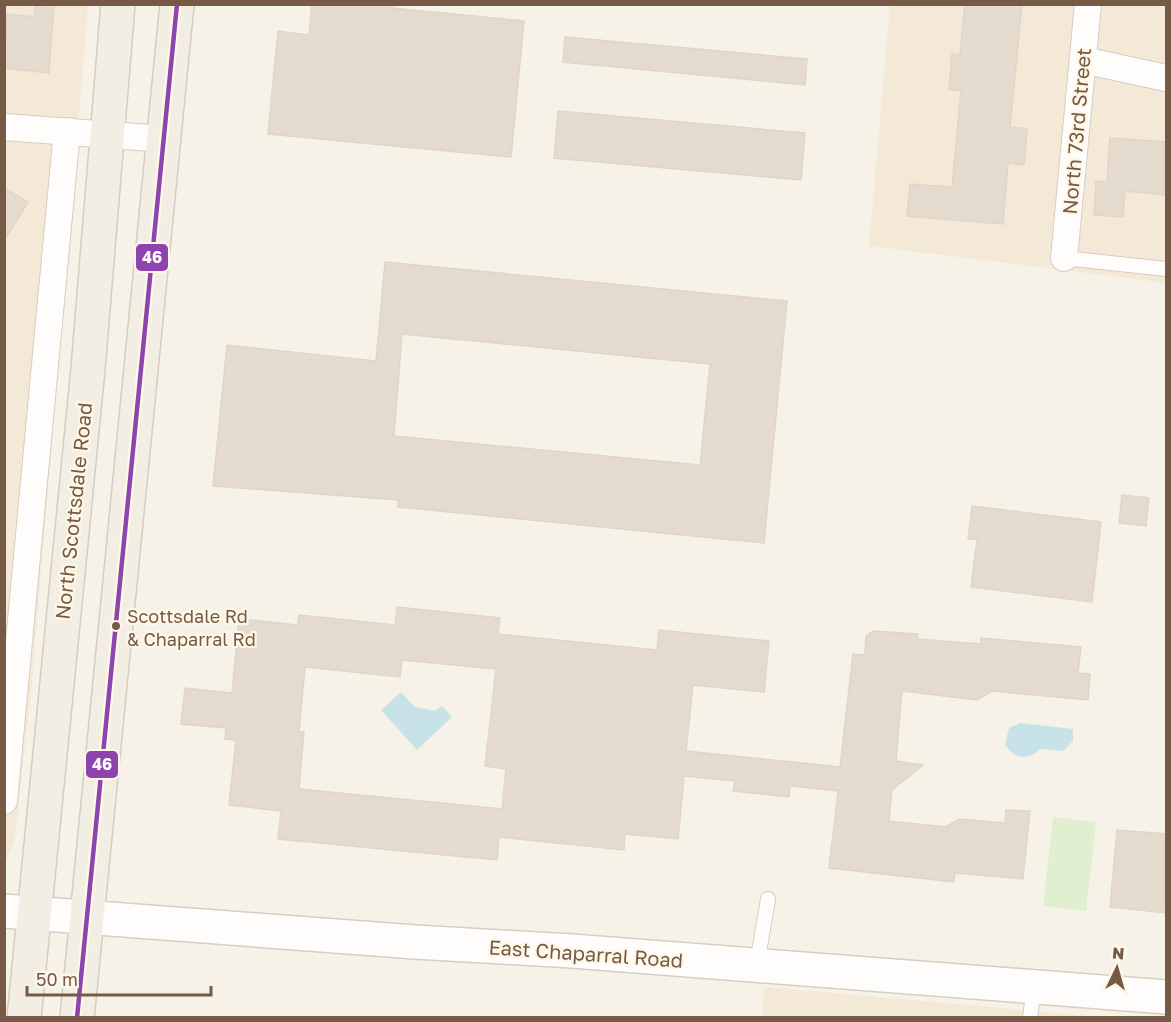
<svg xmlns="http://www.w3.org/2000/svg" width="1171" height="1022" font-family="'Golos Text',sans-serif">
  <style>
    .residential { fill: #f3e9d6 }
    .green { fill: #e0efd0 }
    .water { fill: #c7e3e8 }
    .building { fill: #e4dace; stroke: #e0d5c9; stroke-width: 1.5; fill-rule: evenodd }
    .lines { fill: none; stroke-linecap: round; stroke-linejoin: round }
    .lane-casing { stroke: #d6cdc2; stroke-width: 16 }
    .street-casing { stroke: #d6cdc2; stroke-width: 28 }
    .secondary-casing { stroke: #d7cec3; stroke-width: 36 }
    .primary-casing { stroke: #d6ccc3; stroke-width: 36 }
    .lane { stroke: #fefdfb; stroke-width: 14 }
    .street { stroke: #fefdfb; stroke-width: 26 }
    .secondary { stroke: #fefdfb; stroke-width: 33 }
    .primary { stroke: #f2eee4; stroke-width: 33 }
    .bus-1-casing { stroke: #fff7e8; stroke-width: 9 }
    .bus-1 { stroke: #8e44ad; stroke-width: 4.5 }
    .bus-dot { fill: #765a45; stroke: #fff7e8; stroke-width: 2 }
    .labels { text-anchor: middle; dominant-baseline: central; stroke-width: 4.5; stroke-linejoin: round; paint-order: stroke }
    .bus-label { font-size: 18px; fill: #765a45; stroke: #fff7e8; text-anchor: start }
    .street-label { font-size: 20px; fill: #765a45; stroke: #fff7e8 }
    .line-badge { stroke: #fff7e8; stroke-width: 2 }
    .badge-label { font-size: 16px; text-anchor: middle; font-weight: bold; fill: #fff }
  </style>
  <rect width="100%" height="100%" fill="#f7f2e7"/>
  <g class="residential">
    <polygon points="5,5 88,5 32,682 15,840 5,864"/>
    <polygon points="890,5 1166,5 1166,283 869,246"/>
    <polygon points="765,987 1102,1017 762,1018"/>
  </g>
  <polygon class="green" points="1053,817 1096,822 1086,911 1043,906"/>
  <g class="water">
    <polygon points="401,692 415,707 435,711 442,706 452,717 417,750 381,710"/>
    <path d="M 1020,723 L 1073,729 L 1073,741 L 1063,751 L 1040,749 C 1028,761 1013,759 1005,744 L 1009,728 Z"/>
  </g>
  <g class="building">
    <polygon points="35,4 54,4 49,73 4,68 7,14 34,17"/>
    <polygon points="312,4 393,4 392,8 524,21 511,157 268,134 278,31 309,35"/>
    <polygon points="965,4 1022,4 1010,127 1027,129 1024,165 1008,163 1003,224 907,216 910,184 952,187 961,91 949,89 952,54 960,55"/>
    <polygon points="565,37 807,59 805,85 563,62"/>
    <polygon points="558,111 805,133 801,180 554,158"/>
    <polygon points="1110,138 1167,142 1167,195 1125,191 1123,217 1094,215 1096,181 1107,182"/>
    <polygon points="4,188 28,202 4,241"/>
    <path d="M 385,262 L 787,301 L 764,543 L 398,507 L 398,500 L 213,486 L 227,345 L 376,361 ZM 402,334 L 710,364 L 700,465 L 394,436 Z"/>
    <polygon points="1122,495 1149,498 1146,526 1119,523"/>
    <polygon points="972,506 1101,522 1092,602 971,587 977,539 968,539"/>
    <path d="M 397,607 L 500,618 L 498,634 L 657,650 L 659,630 L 769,641 L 764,692 L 693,685 L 686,751 L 840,767 L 853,654 L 865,655 L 866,636 L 873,631 L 918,634 L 917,639 L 981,644 L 981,638 L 1081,647 L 1078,673 L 1090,674 L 1088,700 L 992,691 L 977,700 L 902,691 L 896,761 L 923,765 L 892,790 L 889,821 L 945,827 L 960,819 L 1005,823 L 1006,810 L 1030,811 L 1023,879 L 955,873 L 954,882 L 829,868 L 838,791 L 790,786 L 789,797 L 733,791 L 735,781 L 684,776 L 678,839 L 625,834 L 624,850 L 499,837 L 497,860 L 278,839 L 281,811 L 229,805 L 236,740 L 225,739 L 226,728 L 181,724 L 185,688 L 232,693 L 239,619 L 298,625 L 299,615 L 395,625 ZM 402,660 L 496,669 L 485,766 L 506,769 L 502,809 L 299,789 L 304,732 L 299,732 L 305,667 L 400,677 Z"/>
    <polygon points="1117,830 1167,834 1167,913 1110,907"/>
  </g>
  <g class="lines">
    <g class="lane-casing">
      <g id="lane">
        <polyline points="1064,258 1166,269"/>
        <polyline points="757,964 768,899"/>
        <polyline points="1030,1018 1034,987"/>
      </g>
    </g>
    <g class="street-casing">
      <g id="street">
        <polyline points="1083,60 1166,78"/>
        <polyline points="4,127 164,139"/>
        <polyline points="1064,258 1088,4"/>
        <polyline points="4,801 67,131"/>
      </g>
    </g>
    <g class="secondary-casing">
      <polyline id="secondary" points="4,911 415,942 572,951 1166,997"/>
    </g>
    <g class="primary-casing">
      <g id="primary">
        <polyline points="24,1018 88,369 118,4"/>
        <polyline points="77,1018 177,4"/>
      </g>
    </g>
    <use href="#lane" class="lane"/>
    <use href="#street" class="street"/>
    <use href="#secondary" class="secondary"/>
    <use href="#primary" class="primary"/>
    <g class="bus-1-casing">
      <polyline id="bus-1" points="77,1018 177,4"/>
    </g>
    <use href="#bus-1" class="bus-1"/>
  </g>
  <circle class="bus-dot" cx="116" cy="626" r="5"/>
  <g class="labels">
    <g class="bus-label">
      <text x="127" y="616">Scottsdale Rd<tspan x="127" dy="23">&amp; Chaparral Rd</tspan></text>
    </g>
    <g class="street-label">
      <text transform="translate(1076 131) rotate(-85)">North 73rd Street</text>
      <text transform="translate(73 511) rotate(-84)">North Scottsdale Road</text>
      <text transform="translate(586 953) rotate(4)">East Chaparral Road</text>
    </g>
  </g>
  <g class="line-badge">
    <rect x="135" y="243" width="34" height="29" rx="6" fill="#8e44ad"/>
    <rect x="85" y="750" width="34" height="29" rx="6" fill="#8e44ad"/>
  </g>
  <g class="badge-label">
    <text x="152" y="263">46</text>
    <text x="102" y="770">46</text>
  </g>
  <rect width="1171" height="1022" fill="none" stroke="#765a45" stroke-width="12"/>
  <g transform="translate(1117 968) rotate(5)" stroke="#fff7e8" stroke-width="4.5" paint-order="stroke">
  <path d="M0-4.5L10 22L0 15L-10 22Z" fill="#765a45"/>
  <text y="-9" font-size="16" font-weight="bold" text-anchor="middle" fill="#765a45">N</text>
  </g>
  <path d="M27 986v9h184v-9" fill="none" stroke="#765a45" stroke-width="3"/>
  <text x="36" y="986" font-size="18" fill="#765a45" stroke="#fff7e8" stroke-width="4.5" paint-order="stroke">50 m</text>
</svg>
